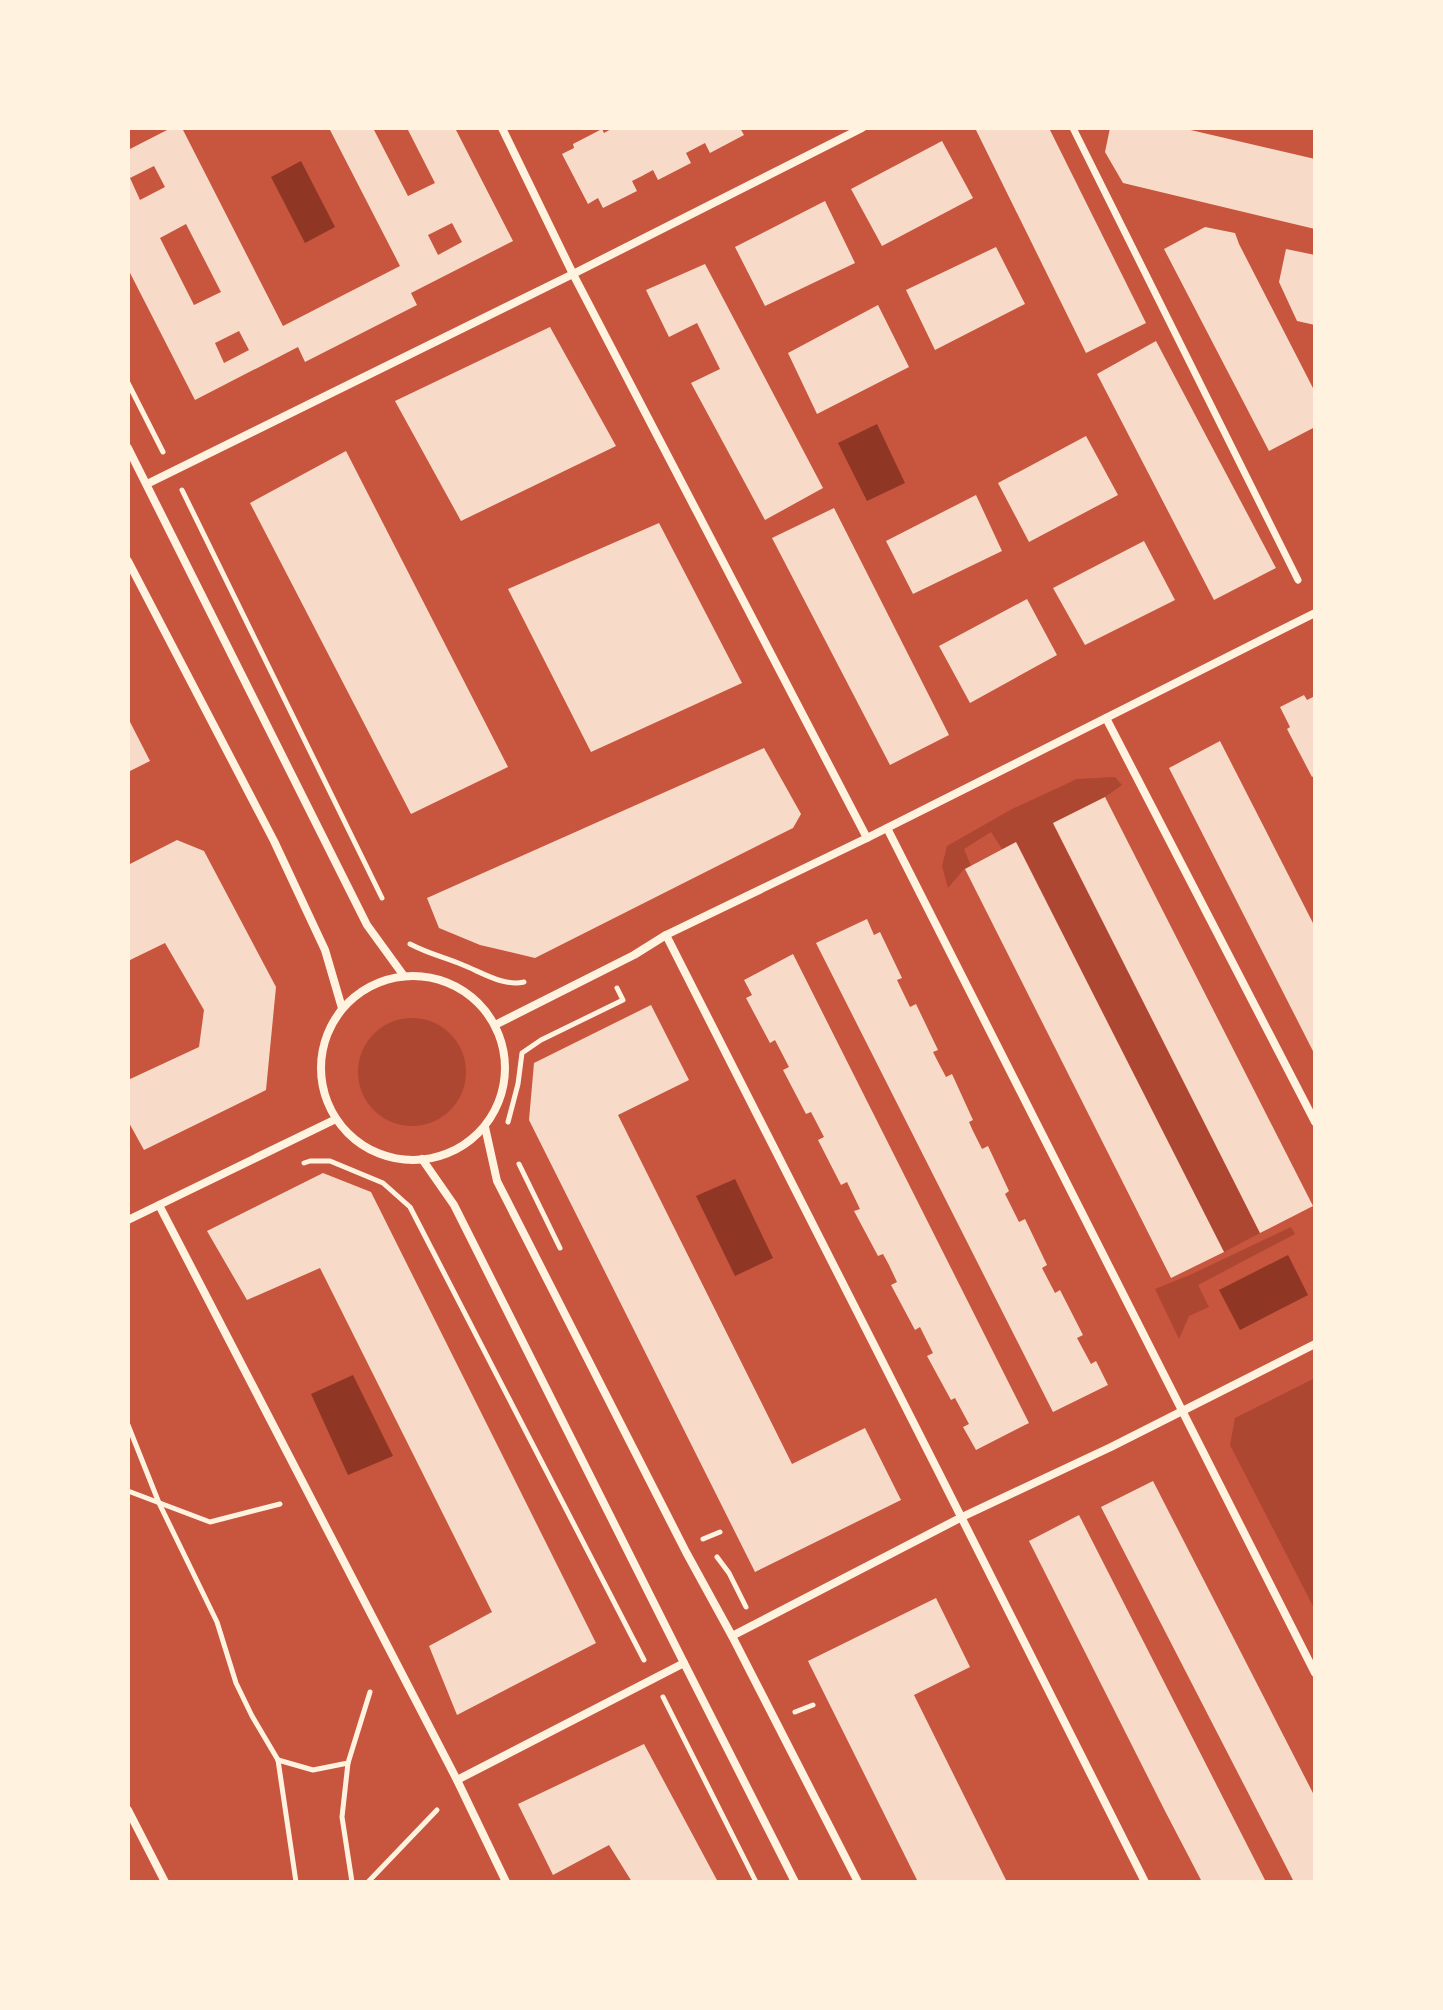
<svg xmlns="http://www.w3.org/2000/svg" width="1443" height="2010" font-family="'Asap Condensed',sans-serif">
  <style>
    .green { fill: #ae4732 }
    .water { fill: #8f3625 }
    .building { fill: #f7dbc8; fill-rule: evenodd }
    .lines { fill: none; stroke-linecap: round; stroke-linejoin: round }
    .path { stroke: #fff3e0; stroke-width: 5 }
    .pedestrian { stroke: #fff3e0; stroke-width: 7 }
    .minor { stroke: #fff3e0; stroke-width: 8 }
  </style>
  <rect width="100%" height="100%" fill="#c8553d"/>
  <g class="green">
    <polygon points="1115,777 1122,785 1105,797 1053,824 1260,1233 1224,1252 1017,843 1002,849 991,832 964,849 971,866 964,869 948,888 942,866 947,846 1012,809 1077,779"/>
    <circle cx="412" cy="1072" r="54"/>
    <polygon points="1291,1227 1295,1234 1198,1285 1209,1307 1189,1316 1179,1339 1155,1289 1192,1274"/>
    <polygon points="1315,1378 1315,1610 1230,1445 1235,1418"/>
  </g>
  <g class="water">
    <polygon points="301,161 335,227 305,243 271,177"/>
    <polygon points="877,424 905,483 867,501 838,443"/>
    <polygon points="735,1179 773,1258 735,1276 696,1196"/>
    <polygon points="1288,1255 1308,1295 1240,1330 1219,1290"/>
    <polygon points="353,1375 393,1456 348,1475 311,1394"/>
  </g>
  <g class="building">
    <path d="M 171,128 L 182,128 L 283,326 L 400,266 L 329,128 L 373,128 L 408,196 L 435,183 L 407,128 L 455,128 L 513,241 L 411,293 L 417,305 L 305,362 L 298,347 L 195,400 L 128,269 L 128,150 ZM 154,166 L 165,187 L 140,200 L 130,178 ZM 452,223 L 462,242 L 438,255 L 428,235 ZM 186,224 L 221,292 L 194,305 L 160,238 ZM 239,331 L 249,350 L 224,363 L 215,343 Z"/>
    <polygon points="613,128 740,128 744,135 710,153 705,143 686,153 691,163 658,180 653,170 642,176 632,181 637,191 603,208 598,198 588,204 562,154 574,148 573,144 602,129 604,133"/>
    <polygon points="975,128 1049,128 1146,323 1086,353"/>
    <polygon points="1110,128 1182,128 1315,159 1315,229 1123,183 1105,152"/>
    <polygon points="942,141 973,198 882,246 851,189"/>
    <polygon points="825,201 855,263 765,306 735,247"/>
    <polygon points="1205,227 1235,233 1239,244 1315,392 1315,427 1269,451 1164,249"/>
    <polygon points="996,247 1025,304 935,350 906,290"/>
    <polygon points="1286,249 1315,255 1315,325 1297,321 1279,282"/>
    <polygon points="705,264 823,488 765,520 691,383 720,369 697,323 669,337 646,290"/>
    <polygon points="878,305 909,367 817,414 788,353"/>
    <polygon points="550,327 616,446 461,521 395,401"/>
    <polygon points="1156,341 1276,568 1214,600 1097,374"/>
    <polygon points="1086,436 1118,495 1029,542 998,483"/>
    <polygon points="346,451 508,767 411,814 250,503"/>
    <polygon points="976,495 1002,551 913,594 886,541"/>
    <polygon points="834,508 949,735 890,765 772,538"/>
    <polygon points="659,523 742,683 591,752 508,589"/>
    <polygon points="1144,541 1175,600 1085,645 1053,588"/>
    <polygon points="1027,599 1057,655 970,703 939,646"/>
    <polygon points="1304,695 1307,700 1315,696 1315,775 1312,777 1287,729 1290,727 1280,707"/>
    <polygon points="128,718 150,761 128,772"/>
    <polygon points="1220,741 1315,927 1315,1055 1169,768"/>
    <polygon points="764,748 801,814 793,828 535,958 480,945 439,928 427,898"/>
    <polygon points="1105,797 1313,1206 1260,1233 1053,823"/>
    <polygon points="177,840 204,851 276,987 266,1090 144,1150 128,1121 128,1080 199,1047 204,1010 165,943 128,961 128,865"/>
    <polygon points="1016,842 1224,1252 1171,1278 965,869"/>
    <polygon points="867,919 874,935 880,932 902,978 897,980 910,1007 916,1004 938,1050 933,1052 937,1060 946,1077 952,1074 973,1120 969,1122 973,1131 982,1149 988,1146 1009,1191 1005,1194 1019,1222 1025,1219 1047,1265 1042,1268 1055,1293 1060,1290 1083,1335 1077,1338 1091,1364 1096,1361 1108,1385 1053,1412 816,943"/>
    <polygon points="793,954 1029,1423 976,1450 963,1427 969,1424 955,1398 951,1400 927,1356 933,1353 920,1327 915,1330 891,1285 897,1282 889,1265 883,1254 878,1256 854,1211 860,1209 847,1182 841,1185 818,1140 824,1137 811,1112 806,1114 783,1070 789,1067 775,1040 770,1043 746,998 752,995 744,980"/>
    <polygon points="651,1005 689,1080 618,1115 792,1464 865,1428 901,1500 755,1572 529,1120 534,1063"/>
    <polygon points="323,1173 371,1192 596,1643 457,1715 429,1646 492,1612 320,1268 247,1300 207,1231"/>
    <polygon points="1153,1481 1315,1797 1315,1882 1294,1882 1101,1507"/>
    <polygon points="1079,1515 1266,1882 1202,1882 1165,1811 1029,1541"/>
    <polygon points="936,1598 970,1667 914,1695 1007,1882 918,1882 808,1661"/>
    <polygon points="644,1744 718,1882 632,1882 609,1845 553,1875 518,1804"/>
  </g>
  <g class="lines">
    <g class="path">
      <polyline points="128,383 163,452"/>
      <polyline points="182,490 382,898"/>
      <path d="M 410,944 C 429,954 444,957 463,965 C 481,972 504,987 524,982"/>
      <polyline points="508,1122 518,1084 522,1053 541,1040 623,1000 617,988"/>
      <polyline points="304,1163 310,1161 330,1161 383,1183 410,1207 644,1660"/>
      <polyline points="519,1164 560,1248"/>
      <polyline points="128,1425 159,1503 217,1622 236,1683 252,1716 278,1760 296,1882"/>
      <polyline points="128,1491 210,1522 280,1504"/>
      <polyline points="703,1539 720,1532"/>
      <polyline points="717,1557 729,1573 746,1607"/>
      <polyline points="663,1697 756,1882"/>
      <polyline points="795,1712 813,1705"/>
      <polyline points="278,1760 313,1770 348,1763 370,1692"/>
      <polyline points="348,1763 342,1817 352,1882"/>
      <polyline points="368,1882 437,1810"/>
    </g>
    <polyline class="pedestrian" points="1073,128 1298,580"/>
    <g class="minor">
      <polyline points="502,128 573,274 867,838"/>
      <polyline points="128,448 367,925 404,976"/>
      <polyline points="147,484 573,274 862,128"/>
      <polyline points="128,561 274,841 325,950 342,1008"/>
      <polyline points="1106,718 1315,1122"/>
      <polyline points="887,828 1315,1673"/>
      <polyline points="666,935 937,1469 1145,1882"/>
      <circle cx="413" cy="1068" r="92"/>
      <polyline points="495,1025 634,955 666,935 867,838 1315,613"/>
      <polyline points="485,1127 497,1181 686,1552 732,1636 858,1882"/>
      <polyline points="422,1159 454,1205 684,1663 795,1882"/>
      <polyline points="159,1205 457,1780 506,1882"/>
      <polyline points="128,1220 336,1119"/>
      <polyline points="732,1636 962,1517 1111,1447 1315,1344"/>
      <polyline points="457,1780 684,1663"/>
      <polyline points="128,1810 165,1882"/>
    </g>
  </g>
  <rect width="1443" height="2010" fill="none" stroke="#fff3e0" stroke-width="260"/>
</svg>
